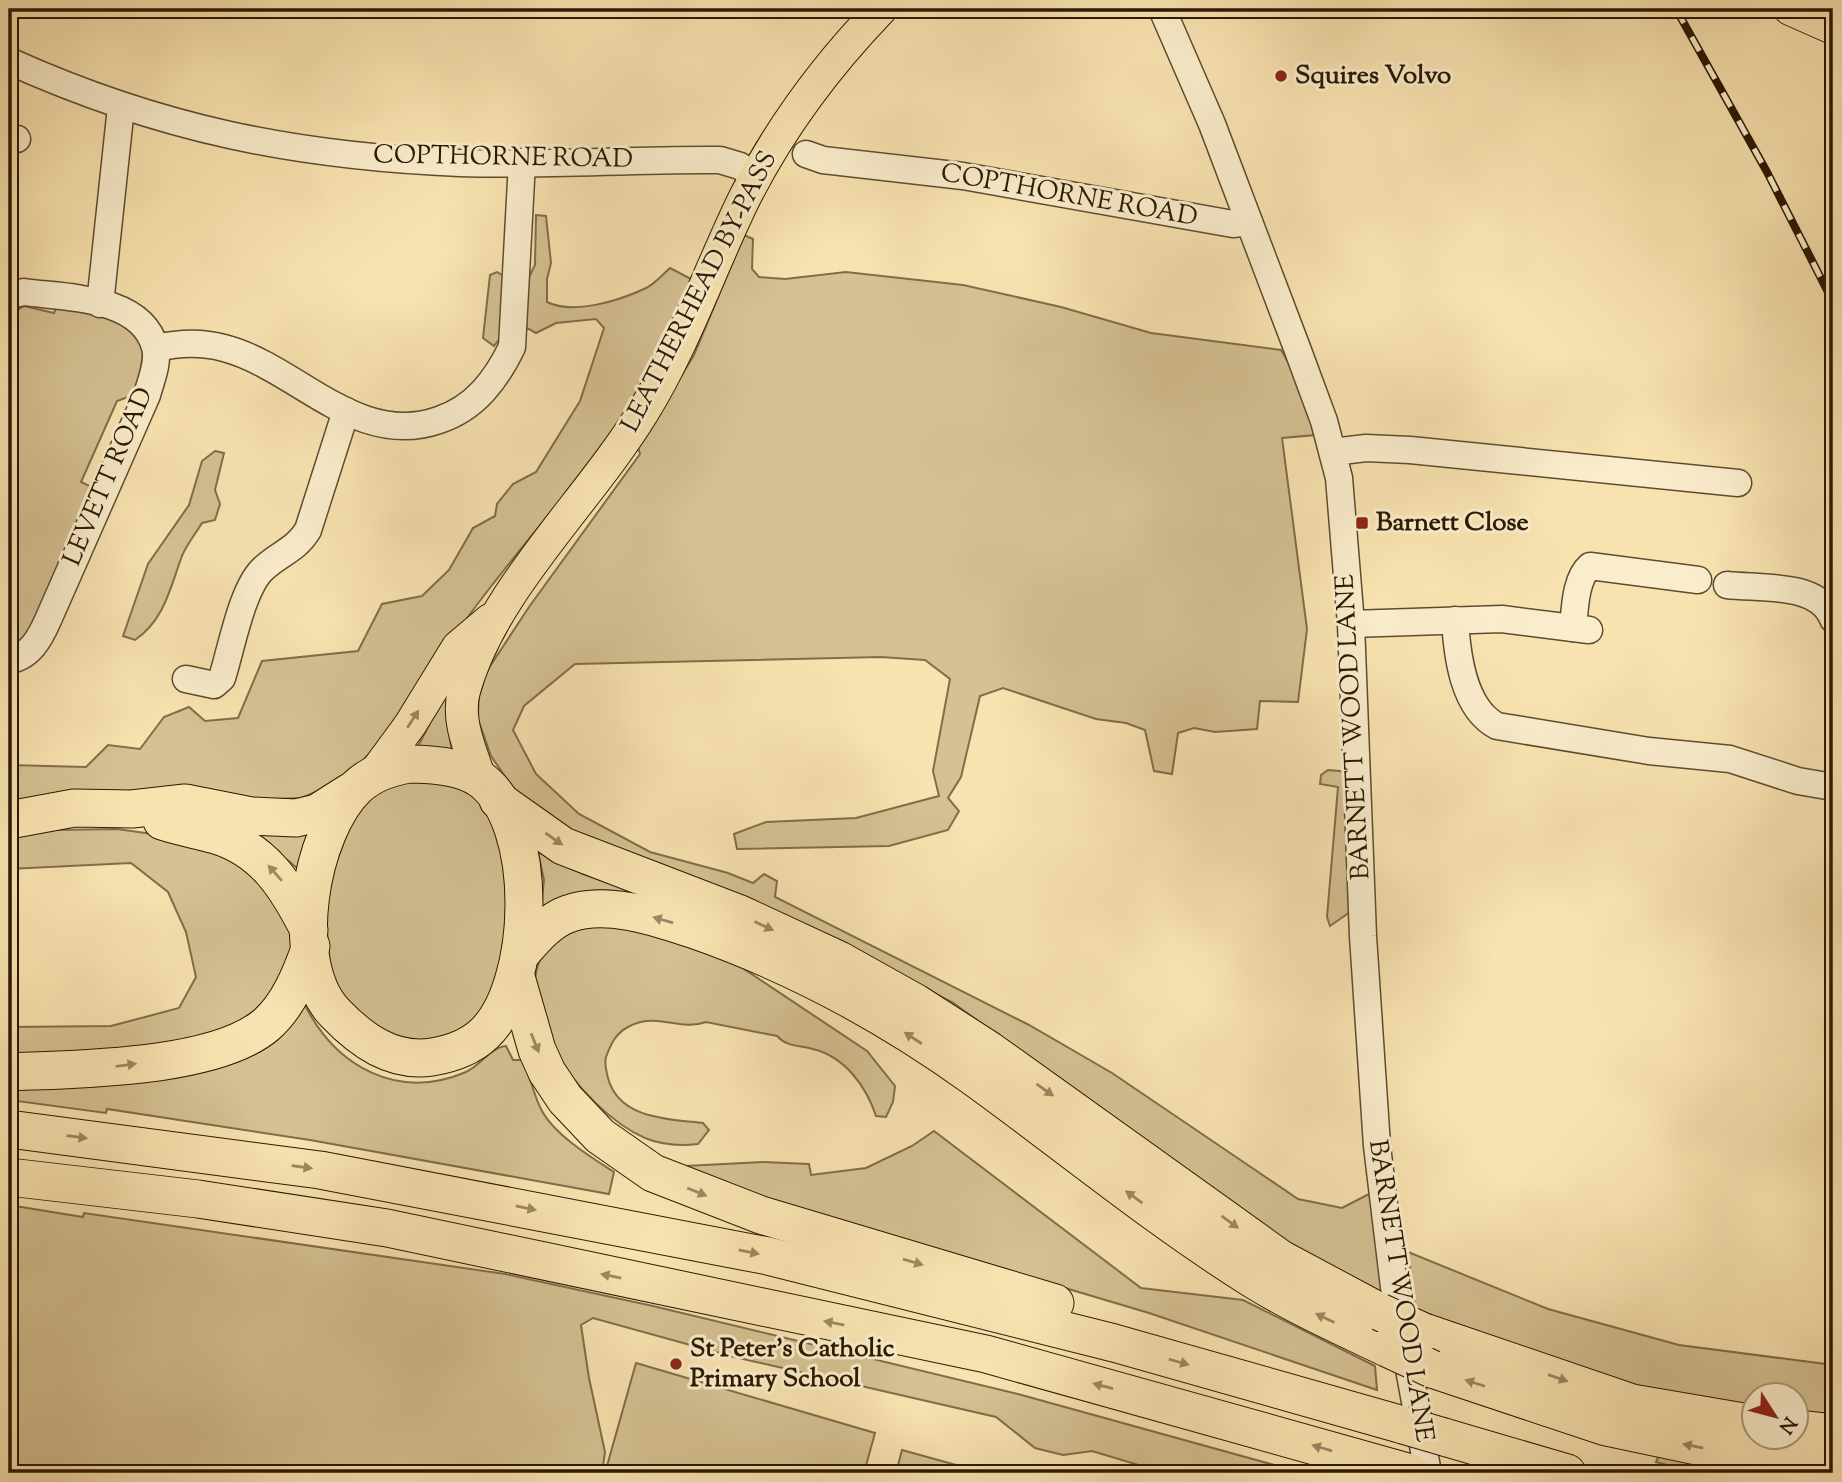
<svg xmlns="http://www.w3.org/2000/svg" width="1842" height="1482" font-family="'Sorts Mill Goudy',serif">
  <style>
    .green { fill: #d5c192; stroke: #806d4a; stroke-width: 2 }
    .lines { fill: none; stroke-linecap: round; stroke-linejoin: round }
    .minor-casing { stroke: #5e4c2e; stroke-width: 29 }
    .major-casing { stroke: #2a1902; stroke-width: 34 }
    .highway-casing { stroke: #2a1902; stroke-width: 39 }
    .minor { stroke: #faedcc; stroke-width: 26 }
    .major { stroke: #f8e3b0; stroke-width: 32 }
    .highway { stroke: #f8e3b0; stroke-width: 37 }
    .rail-casing { stroke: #2a1902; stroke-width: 8 }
    .rail { stroke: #faedcc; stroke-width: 5; stroke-dasharray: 16; stroke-linecap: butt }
    .highway-bridge-casing { stroke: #2a1902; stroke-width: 39; stroke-linecap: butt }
    .highway-bridge { stroke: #f8e3b0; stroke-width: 37 }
    .oneway { fill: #9b8862 }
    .poi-dot { fill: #8f2418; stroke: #faedcc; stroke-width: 2.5 }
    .labels { text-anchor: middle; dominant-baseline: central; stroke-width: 6; stroke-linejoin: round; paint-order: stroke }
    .poi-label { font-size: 26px; font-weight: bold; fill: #2a1902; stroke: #faedcc; text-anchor: start }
    .street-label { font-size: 26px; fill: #2a1902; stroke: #faedcc }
  </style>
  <rect width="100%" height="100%" fill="#f8e3b0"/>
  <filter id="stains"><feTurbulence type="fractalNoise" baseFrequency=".00286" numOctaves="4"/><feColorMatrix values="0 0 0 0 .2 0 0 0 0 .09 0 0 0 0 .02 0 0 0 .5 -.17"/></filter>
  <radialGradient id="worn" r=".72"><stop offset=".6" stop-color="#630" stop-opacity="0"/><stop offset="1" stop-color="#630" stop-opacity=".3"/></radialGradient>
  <g class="green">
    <path d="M 536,215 L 546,216 L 551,263 L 547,279 L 547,302 C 573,315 618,301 644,289 C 654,285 662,275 670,268 L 695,281 C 672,333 648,384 615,430 C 571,491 521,546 476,606 C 424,675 388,767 301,798 L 9,809 L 9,765 L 86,767 L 108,745 L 140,749 L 164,717 L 189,707 L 205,721 L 238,718 L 262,661 L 358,651 L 382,604 L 422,596 L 449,570 L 473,528 L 495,516 L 497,504 L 513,484 L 536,472 L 580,401 L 604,328 L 596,319 L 556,323 L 536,333 L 525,327 L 527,281 L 535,265 Z"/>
    <polygon points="744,235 753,239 752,269 759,277 785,279 846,272 963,285 1061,307 1151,333 1281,350 1297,377 1316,435 1282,438 1307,629 1298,702 1260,701 1257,729 1215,732 1194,728 1178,733 1172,774 1154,771 1145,730 1126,723 1096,719 1003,688 980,696 961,777 948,798 959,811 948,830 889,846 737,849 734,834 766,822 856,818 939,796 933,771 950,679 925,660 881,657 575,664 524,706 513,730 536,774 579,814 650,852 728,873 753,883 764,874 777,881 775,897 1029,1025 1112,1073 1298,1199 1342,1208 1369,1194 1376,1215 1385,1298 1275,1237 952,1002 840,946 576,836 515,791 491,756 478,719 479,683 529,607 640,454 638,447 694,355"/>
    <polygon points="497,272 507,278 504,333 494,346 483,338 490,275"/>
    <path d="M 24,306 L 54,313 L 57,306 C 113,317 164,323 136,394 L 117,401 L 81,482 L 98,490 L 36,631 L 9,652 L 9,314 Z"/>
    <path d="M 215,451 L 224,453 L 215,490 L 220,504 L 215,520 L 202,523 C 196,533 187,544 182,556 C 170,588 165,619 135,640 L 123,636 L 148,564 L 189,505 L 202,461 Z"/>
    <path d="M 463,660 C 453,692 444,717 452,751 L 417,748 Z"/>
    <polygon points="1328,770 1340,771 1351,778 1350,912 1330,926 1327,917 1338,787 1320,784 1321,775"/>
    <polygon points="402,778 451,781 474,796 494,821 512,892 499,984 464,1036 417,1051 357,1028 326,970 323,899 358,803"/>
    <path d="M 189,814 L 310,825 L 298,869 C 266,839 229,828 189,814 Z"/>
    <polygon points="117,829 174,837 245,856 294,933 290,969 279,996 202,1045 9,1060 9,1027 111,1026 179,1008 196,977 186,932 168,892 131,863 9,869 9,837 54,830"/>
    <path d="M 538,852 L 583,874 L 684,909 C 626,893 598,877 541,907 L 544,880 Z"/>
    <path d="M 589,925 L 619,925 L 717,951 L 867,1051 L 895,1086 L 893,1102 L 886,1117 L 876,1116 C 866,1086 845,1057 813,1049 C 799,1045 787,1047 777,1036 L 706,1022 C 679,1032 657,1011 628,1027 C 615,1034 611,1044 606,1057 C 604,1064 606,1070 608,1078 C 619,1119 668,1119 703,1123 L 709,1130 L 698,1144 C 680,1146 662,1145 645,1138 C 584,1112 491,994 558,935 C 565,929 580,928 589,925 Z"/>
    <path d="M 305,1005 C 336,1067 398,1101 466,1072 C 480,1066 491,1047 506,1046 L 513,1060 L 522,1060 C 531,1076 533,1095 542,1111 C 555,1135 592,1158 614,1172 L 609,1194 L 310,1140 L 107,1109 L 106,1113 L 9,1100 L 9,1085 L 121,1079 Z"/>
    <polygon points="934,1131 1141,1288 1243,1300 1375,1366 1377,1390 1149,1313 874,1231 821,1220 685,1166 763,1162 809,1164 811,1175 866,1168 912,1146"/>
    <polygon points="9,1205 83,1217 84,1213 505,1274 653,1306 1018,1394 1303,1473 1165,1473 1092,1451 1063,1455 1035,1448 996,1417 730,1356 593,1318 581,1325 589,1378 605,1452 602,1473 9,1473"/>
    <polygon points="1408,1252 1548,1309 1679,1345 1833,1365 1833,1425 1797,1419 1797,1394 1755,1394 1754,1413 1691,1403 1416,1313"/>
    <polygon points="636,1363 875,1433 864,1473 605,1473"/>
    <polygon points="902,1450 985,1473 896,1473"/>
    <polygon points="1659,1455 1747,1473 1696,1473 1656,1462"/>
  </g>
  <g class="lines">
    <g class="minor-casing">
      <g id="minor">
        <polyline points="1162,9 1212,124 1297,348 1324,421 1339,478 1351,624 1363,936 1377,1146 1394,1287 1428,1473"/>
        <path d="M 9,61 C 160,129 295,156 460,163 C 547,166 634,159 720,160 L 740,166 L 756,177"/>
        <polyline points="9,138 17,139"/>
        <polyline points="806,154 823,160 963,176 1233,224 1249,222"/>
        <path d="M 9,295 L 24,292 C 66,298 141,296 155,347 C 159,362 151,380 147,395 L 48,620 C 40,638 30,657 9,660"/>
        <polyline points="100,304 121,107"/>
        <path d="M 156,348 C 178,343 202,342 224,348 C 297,367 357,449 439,420 C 475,408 496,380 512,347 L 522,162"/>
        <polyline points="1333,452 1366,448 1410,450 1738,483"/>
        <path d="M 1727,585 C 1761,589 1819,582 1833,619"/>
        <path d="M 1455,620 C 1457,655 1463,708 1497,726 L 1649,751 L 1730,759 L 1798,781 L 1833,787"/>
        <polyline points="1351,624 1502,619 1589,630"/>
        <path d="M 1573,628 C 1575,609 1575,579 1590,566 L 1698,580"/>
        <path d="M 186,679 L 214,685 L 222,678 C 231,650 242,587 264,568 C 280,553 296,550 308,530 L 346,411"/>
      </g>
    </g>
    <g class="major-casing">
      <g id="major">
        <polyline points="1790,9 1833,28"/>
        <polyline points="374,774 410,725 458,647 490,620"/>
        <path d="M 480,779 C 471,751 456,721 464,691 C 491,591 589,501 643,412 C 685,344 710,268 745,197 C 780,128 827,65 881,9"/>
      </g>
    </g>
    <g class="highway-casing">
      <g id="highway">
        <path d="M 409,764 C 431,764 461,766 480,779 C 541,822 535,987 484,1034 C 469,1048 451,1054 432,1057 C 392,1063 361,1040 335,1013 C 287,963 310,832 357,787 C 372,773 389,768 409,764 Z"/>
        <polyline points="498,800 563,846 740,914 839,960 916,1003 989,1050 1281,1259 1380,1312"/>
        <polyline points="9,820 74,808 132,809 185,803 251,816 296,818 317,813 350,792"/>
        <path d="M 162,821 C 180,827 198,830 216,835 C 265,850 287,887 309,930"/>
        <path d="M 520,955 C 533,940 548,921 568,914 C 606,900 655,917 692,929 C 790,963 887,1015 972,1076 C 1065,1143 1154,1217 1251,1278 C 1294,1305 1341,1326 1387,1348"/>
        <polyline points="516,977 537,1050 547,1072 565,1099 600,1136 653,1173 761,1215 1055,1303"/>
        <path d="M 9,1072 C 76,1069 214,1069 266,1025 C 289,1005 301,974 311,946"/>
        <polyline points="9,1129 320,1170 768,1256 1114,1343 1403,1425"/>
        <polyline points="9,1177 198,1199 387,1228 986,1354 1411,1473"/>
        <polyline points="1424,1332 1632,1403 1755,1424"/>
        <polyline points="1432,1369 1606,1427 1734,1454 1833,1467"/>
        <polyline points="1797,1429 1833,1433"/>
        <polyline points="1444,1437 1567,1473"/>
      </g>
    </g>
    <use href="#minor" class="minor"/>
    <use href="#major" class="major"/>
    <use href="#highway" class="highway"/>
    <g class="rail-casing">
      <polyline id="rail" points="1676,9 1767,172 1833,302"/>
    </g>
    <use href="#rail" class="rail"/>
    <g class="highway-bridge-casing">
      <g id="highway-bridge">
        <polyline points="1380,1312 1424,1332"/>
        <polyline points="1387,1348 1432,1369"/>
        <polyline points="1403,1425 1444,1437"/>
      </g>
    </g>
    <use href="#highway-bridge" class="highway-bridge"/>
  </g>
  <defs><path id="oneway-solid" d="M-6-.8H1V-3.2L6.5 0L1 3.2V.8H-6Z" transform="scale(1.75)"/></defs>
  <g class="oneway">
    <use href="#oneway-solid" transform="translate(413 719) rotate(-57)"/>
    <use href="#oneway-solid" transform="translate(554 839) rotate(35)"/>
    <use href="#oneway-solid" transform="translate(275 873) rotate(-131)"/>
    <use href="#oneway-solid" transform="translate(663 920) rotate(-164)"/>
    <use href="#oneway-solid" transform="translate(764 926) rotate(25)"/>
    <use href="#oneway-solid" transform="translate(913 1038) rotate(-147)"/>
    <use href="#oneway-solid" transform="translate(535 1043) rotate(68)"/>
    <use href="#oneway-solid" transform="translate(126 1065) rotate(-7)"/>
    <use href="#oneway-solid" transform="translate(1045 1090) rotate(35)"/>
    <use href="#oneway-solid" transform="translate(77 1137) rotate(7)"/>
    <use href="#oneway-solid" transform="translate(302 1167) rotate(8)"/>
    <use href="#oneway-solid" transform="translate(697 1192) rotate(22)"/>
    <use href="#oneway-solid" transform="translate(1134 1197) rotate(-144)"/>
    <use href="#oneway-solid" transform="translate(526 1208) rotate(11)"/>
    <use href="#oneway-solid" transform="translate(1230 1222) rotate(36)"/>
    <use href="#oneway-solid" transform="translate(749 1252) rotate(11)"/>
    <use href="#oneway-solid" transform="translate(913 1262) rotate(16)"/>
    <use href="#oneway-solid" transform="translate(611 1276) rotate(-168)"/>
    <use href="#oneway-solid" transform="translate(1325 1318) rotate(-154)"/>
    <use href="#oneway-solid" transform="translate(834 1323) rotate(-169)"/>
    <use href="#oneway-solid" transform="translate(1179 1362) rotate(16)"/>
    <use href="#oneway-solid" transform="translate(1558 1378) rotate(19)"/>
    <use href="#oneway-solid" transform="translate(1475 1383) rotate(-162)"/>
    <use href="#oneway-solid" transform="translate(1103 1386) rotate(-165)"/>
    <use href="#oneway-solid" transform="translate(1693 1446) rotate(-168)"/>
    <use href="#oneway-solid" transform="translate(1322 1448) rotate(-164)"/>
  </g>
  <g class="poi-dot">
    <circle cx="1281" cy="76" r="7"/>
    <rect x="1355" y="516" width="14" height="14" rx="3.5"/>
    <circle cx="676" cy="1364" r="7"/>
  </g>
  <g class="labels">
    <g class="poi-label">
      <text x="1295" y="76">Squires Volvo</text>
      <text x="1376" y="523">Barnett Close</text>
      <text x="690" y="1349">St Peter's Catholic<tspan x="690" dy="30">Primary School</tspan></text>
    </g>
    <g class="street-label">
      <text transform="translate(503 158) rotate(1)">COPTHORNE ROAD</text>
      <text transform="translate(1069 196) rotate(10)">COPTHORNE ROAD</text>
      <text transform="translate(700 292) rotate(-63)">LEATHERHEAD BY-PASS</text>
      <text transform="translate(109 477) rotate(-67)">LEVETT ROAD</text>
      <text transform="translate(1354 727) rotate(-93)">BARNETT WOOD LANE</text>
      <text transform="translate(1400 1291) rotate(81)">BARNETT WOOD LANE</text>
    </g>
  </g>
  <rect width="1842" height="1482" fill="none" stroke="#f8e3b0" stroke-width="35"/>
  <rect x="10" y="10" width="1821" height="1461" fill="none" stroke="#2a1902" stroke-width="3.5"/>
  <rect x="18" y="18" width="1807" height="1447" fill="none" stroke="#2a1902" stroke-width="2"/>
  <g transform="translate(1775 1416) rotate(126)"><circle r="33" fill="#faedcc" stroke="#a7987b" stroke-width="2"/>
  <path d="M0-5L12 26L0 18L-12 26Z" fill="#8f2418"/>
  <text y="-10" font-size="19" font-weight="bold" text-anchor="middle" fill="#2a1902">N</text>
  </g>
  <rect width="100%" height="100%" filter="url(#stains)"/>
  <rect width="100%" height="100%" fill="url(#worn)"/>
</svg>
